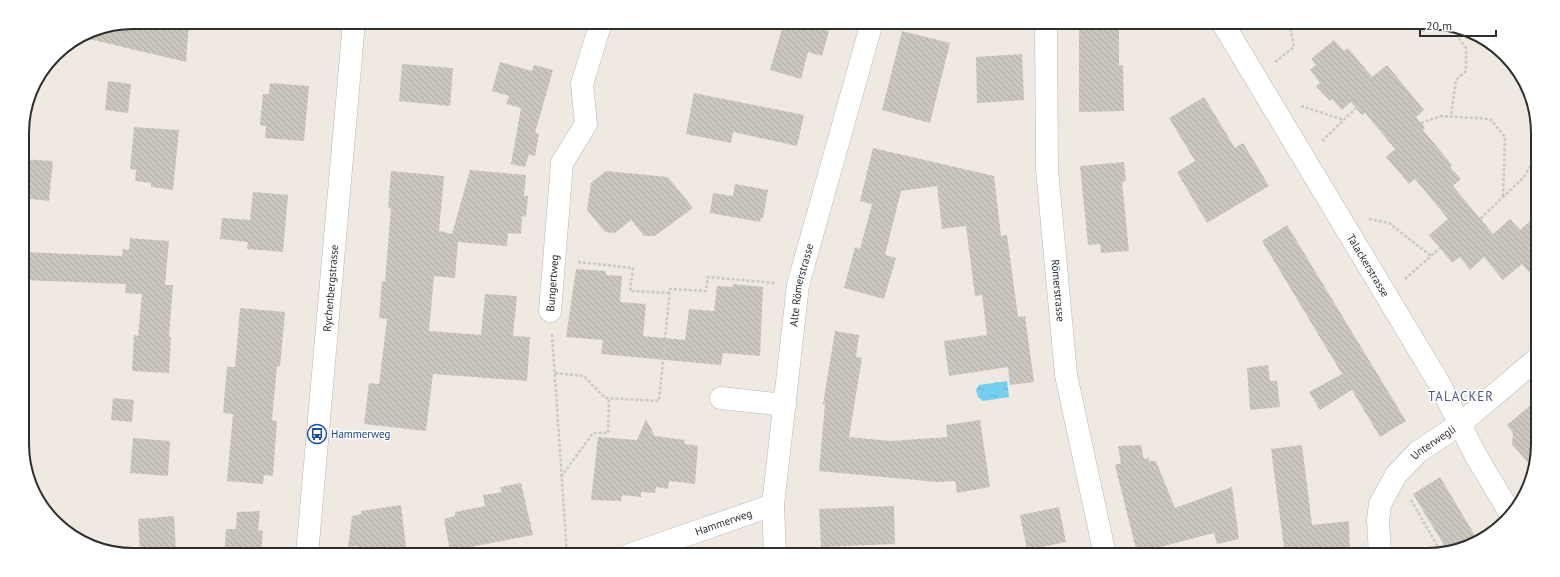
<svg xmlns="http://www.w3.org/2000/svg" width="1560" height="577" font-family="'PT Sans',sans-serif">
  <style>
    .water { fill: url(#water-ripples) }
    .building { fill: url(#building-back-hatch) }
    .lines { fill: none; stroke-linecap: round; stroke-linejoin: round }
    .minor-casing { stroke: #b4b7c1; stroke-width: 23 }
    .path { stroke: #c9c9c9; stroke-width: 2.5; stroke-dasharray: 3 2; stroke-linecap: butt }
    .minor { stroke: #fff; stroke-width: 22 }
    .labels { text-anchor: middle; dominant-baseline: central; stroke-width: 3; stroke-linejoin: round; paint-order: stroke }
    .street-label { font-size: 11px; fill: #2e2e2e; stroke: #fff }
    .transit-label { font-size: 11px; fill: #164399; stroke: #fff; text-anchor: start }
    .quarter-label { font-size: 13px; letter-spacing: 1px; fill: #4d5680; stroke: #fff }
    .rim { fill: none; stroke: #2e2e2e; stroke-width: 2 }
  </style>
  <defs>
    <pattern id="water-ripples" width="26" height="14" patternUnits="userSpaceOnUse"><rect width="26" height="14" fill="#75cff0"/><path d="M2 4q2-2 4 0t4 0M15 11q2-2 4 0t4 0" fill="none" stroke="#66b2ce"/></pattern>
    <pattern id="building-back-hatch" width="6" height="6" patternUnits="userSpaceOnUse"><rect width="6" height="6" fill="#cbc7bf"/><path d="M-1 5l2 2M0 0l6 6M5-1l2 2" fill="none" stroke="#afaba4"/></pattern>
  </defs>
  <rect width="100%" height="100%" fill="#efe9e1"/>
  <polygon class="water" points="1007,381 1009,397 983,401 978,397 976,390 979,385"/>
  <g class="building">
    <polygon points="133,22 189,22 186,62 81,37 91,30"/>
    <polygon points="784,22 798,22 829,31 822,56 808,52 801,79 770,70"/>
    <polygon points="1079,22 1119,22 1119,65 1123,65 1124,111 1079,112"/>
    <polygon points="902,31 950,43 930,123 882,110"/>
    <polygon points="1334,40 1344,51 1348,48 1372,77 1387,65 1424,110 1416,117 1425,128 1423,130 1452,165 1450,167 1461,179 1453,186 1493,234 1510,219 1520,230 1537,215 1538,282 1522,264 1503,280 1484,257 1470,270 1460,257 1452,263 1440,248 1429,235 1448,219 1415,179 1409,184 1386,157 1395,149 1365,113 1362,115 1351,102 1342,110 1332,99 1330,101 1316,86 1320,83 1310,70 1316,65 1311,59"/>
    <polygon points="1022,54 1024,100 977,103 976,57"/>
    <polygon points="500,62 532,71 534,65 553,70 535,133 539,134 535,156 529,154 525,167 511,164 521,108 506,104 509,96 492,91"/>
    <polygon points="402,64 453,68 450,106 399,101"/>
    <polygon points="108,81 131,84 128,113 105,110"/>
    <polygon points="270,83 309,86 304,141 265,138 266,126 260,125 263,94 269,94"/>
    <polygon points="694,93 804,115 797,146 733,132 731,143 686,134"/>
    <polygon points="1204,97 1235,148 1243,143 1269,186 1207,223 1177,172 1195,161 1169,118"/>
    <polygon points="134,127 179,130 173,190 151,187 151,183 135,181 136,170 130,169"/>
    <polygon points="873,148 994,176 1001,236 1007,235 1018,317 1025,316 1034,382 1010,385 1008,367 949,376 944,341 987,335 982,295 975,296 966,226 942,229 937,186 901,191 885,255 896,258 884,299 844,288 855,247 860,249 872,204 860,201"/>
    <polygon points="22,159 53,161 49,201 23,198"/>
    <polygon points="1124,162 1126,181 1122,182 1129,251 1101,253 1100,244 1088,245 1080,166"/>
    <polygon points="470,170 526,175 524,196 528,196 526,217 522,216 521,234 508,233 507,246 458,242 455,278 434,276 429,331 481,335 485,294 517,296 513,336 530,337 527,381 433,374 426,431 364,424 369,383 379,384 387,319 379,318 382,281 385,282 391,208 388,208 391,171 444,176 439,231 452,234"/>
    <polygon points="606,171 668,177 693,208 655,236 644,236 631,220 615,233 605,232 587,210 591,183"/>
    <polygon points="735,184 768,190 763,218 761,218 760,222 710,213 713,193 733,196"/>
    <polygon points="253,192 288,195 283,252 247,249 248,242 220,239 222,218 250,220"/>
    <polygon points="1287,225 1406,421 1380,437 1352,390 1320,410 1309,392 1342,374 1262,241"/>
    <polygon points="130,238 169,241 165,285 173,285 169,337 171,337 169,373 132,371 134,335 138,336 142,294 125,293 126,284 23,280 23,252 122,256 123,249 129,250"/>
    <polygon points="576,269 606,271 606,275 622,276 620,302 646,304 643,336 685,340 689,309 714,311 717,286 733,287 733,284 763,287 760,356 723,353 721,365 601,354 603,340 566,337"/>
    <polygon points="240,308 285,312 280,367 277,366 272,420 277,421 273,476 264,475 263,484 227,481 233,414 223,413 227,367 235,367"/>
    <polygon points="835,331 859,335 856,357 862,358 849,437 891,441 947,437 946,425 980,420 990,487 957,493 955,481 937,482 819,471 825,404 823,404"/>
    <polygon points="1268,365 1270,381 1277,381 1280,407 1250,410 1247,368"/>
    <polygon points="113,398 134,400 132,422 111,420"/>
    <polygon points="1538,399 1538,444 1534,470 1512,444 1513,433 1507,425"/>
    <polygon points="646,419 655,436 685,440 684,444 698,446 695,484 669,481 668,489 656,487 655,493 641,492 641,497 622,495 621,501 591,500 598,437 637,440"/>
    <polygon points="133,438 170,441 168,476 130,473"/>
    <polygon points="1141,445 1144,459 1149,458 1149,461 1156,461 1175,508 1232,487 1239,539 1217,544 1214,533 1137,553 1115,465 1121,463 1118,446"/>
    <polygon points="1302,445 1312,525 1349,521 1350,555 1285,555 1271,449"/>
    <polygon points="1440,477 1477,539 1447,550 1413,494"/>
    <polygon points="521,483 533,535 450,551 444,519 455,516 455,512 485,506 483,495 502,492 500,487"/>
    <polygon points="401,505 407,555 358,555 357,546 348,547 352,516 362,514 361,511"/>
    <polygon points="894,506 895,544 821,547 819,509"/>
    <polygon points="1059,507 1066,542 1027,550 1020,515"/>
    <polygon points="260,511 258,530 263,531 261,555 224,555 226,529 236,529 237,512"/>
    <polygon points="174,516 176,552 140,555 138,519"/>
  </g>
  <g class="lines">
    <g class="minor-casing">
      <g id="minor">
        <path id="s1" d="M 1046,22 L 1047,169 L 1066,375 L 1105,555"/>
        <path id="s2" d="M 1222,22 L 1439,383 L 1476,456 L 1509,511"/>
        <path id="s3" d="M 550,311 L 562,163 L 586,124 L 582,84 L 601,22"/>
        <polyline points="721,398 785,405"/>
        <path id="s4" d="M 307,555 L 354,22"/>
        <path id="s5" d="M 629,555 L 773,505"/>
        <path id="s6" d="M 775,555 L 773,505 L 798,285 L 872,22"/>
        <path id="s7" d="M 1380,555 L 1378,520 L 1380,504 L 1396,475 L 1418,452 L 1460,424 L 1538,358"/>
      </g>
    </g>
    <g class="path">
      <path d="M 1409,22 C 1420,34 1427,31 1440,24"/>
      <polyline points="1450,26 1466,48 1466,71 1456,80 1451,116"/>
      <polyline points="1275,62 1294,47 1289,22"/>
      <polyline points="1301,106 1344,120"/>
      <polyline points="1421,123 1441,116 1490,119 1505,137 1503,197"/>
      <polyline points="1322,141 1356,108"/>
      <polyline points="1369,219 1389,223 1431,256"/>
      <polyline points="1477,222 1524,177 1537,155"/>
      <polyline points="578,262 633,268 630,291 670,293"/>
      <polyline points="1405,279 1440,248"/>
      <polyline points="552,334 567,555"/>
      <polyline points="555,373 584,376 605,398 659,401 670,289 706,291 708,277 775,283"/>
      <polyline points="561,477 593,433 608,433 609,398"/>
      <polyline points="1411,500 1441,552"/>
    </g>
    <use href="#minor" class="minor"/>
  </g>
  <defs>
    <g id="bus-ring" transform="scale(1)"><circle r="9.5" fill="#fff" stroke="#1a4fb4" stroke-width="1.5"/><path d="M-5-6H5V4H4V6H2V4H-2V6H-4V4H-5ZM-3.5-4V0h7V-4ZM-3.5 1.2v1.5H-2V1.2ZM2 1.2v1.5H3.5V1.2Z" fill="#1a4fb4"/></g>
  </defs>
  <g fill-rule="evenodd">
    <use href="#bus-ring" x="317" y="434"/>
  </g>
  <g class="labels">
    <g class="street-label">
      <text stroke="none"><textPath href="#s2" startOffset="284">Talackerstrasse</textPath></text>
      <text stroke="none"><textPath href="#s3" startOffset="28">Bungertweg</textPath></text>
      <text stroke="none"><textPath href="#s6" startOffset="272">Alte Römerstrasse</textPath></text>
      <text stroke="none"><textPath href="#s4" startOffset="268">Rychenbergstrasse</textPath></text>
      <text stroke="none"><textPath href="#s1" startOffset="269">Römerstrasse</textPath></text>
      <text stroke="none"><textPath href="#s7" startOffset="134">Unterwegli</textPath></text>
      <text stroke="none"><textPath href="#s5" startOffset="100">Hammerweg</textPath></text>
    </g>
    <g class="transit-label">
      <text x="331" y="434">Hammerweg</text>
    </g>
    <g class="quarter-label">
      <text x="1461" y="396">TALACKER</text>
    </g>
  </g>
  <path d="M0 0H1560V577H0ZM133 29H1427A104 104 0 0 1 1531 133V444A104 104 0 0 1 1427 548H133A104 104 0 0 1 29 444V133A104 104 0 0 1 133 29Z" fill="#fff" fill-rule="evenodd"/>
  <path class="rim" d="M133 29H1427A104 104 0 0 1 1531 133V444A104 104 0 0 1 1427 548H133A104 104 0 0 1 29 444V133A104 104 0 0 1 133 29Z"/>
  <path d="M1420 30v6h76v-6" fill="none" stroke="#2e2e2e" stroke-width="2"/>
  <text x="1426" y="30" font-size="12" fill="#2e2e2e" stroke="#ffffff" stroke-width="3" paint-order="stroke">20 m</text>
</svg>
